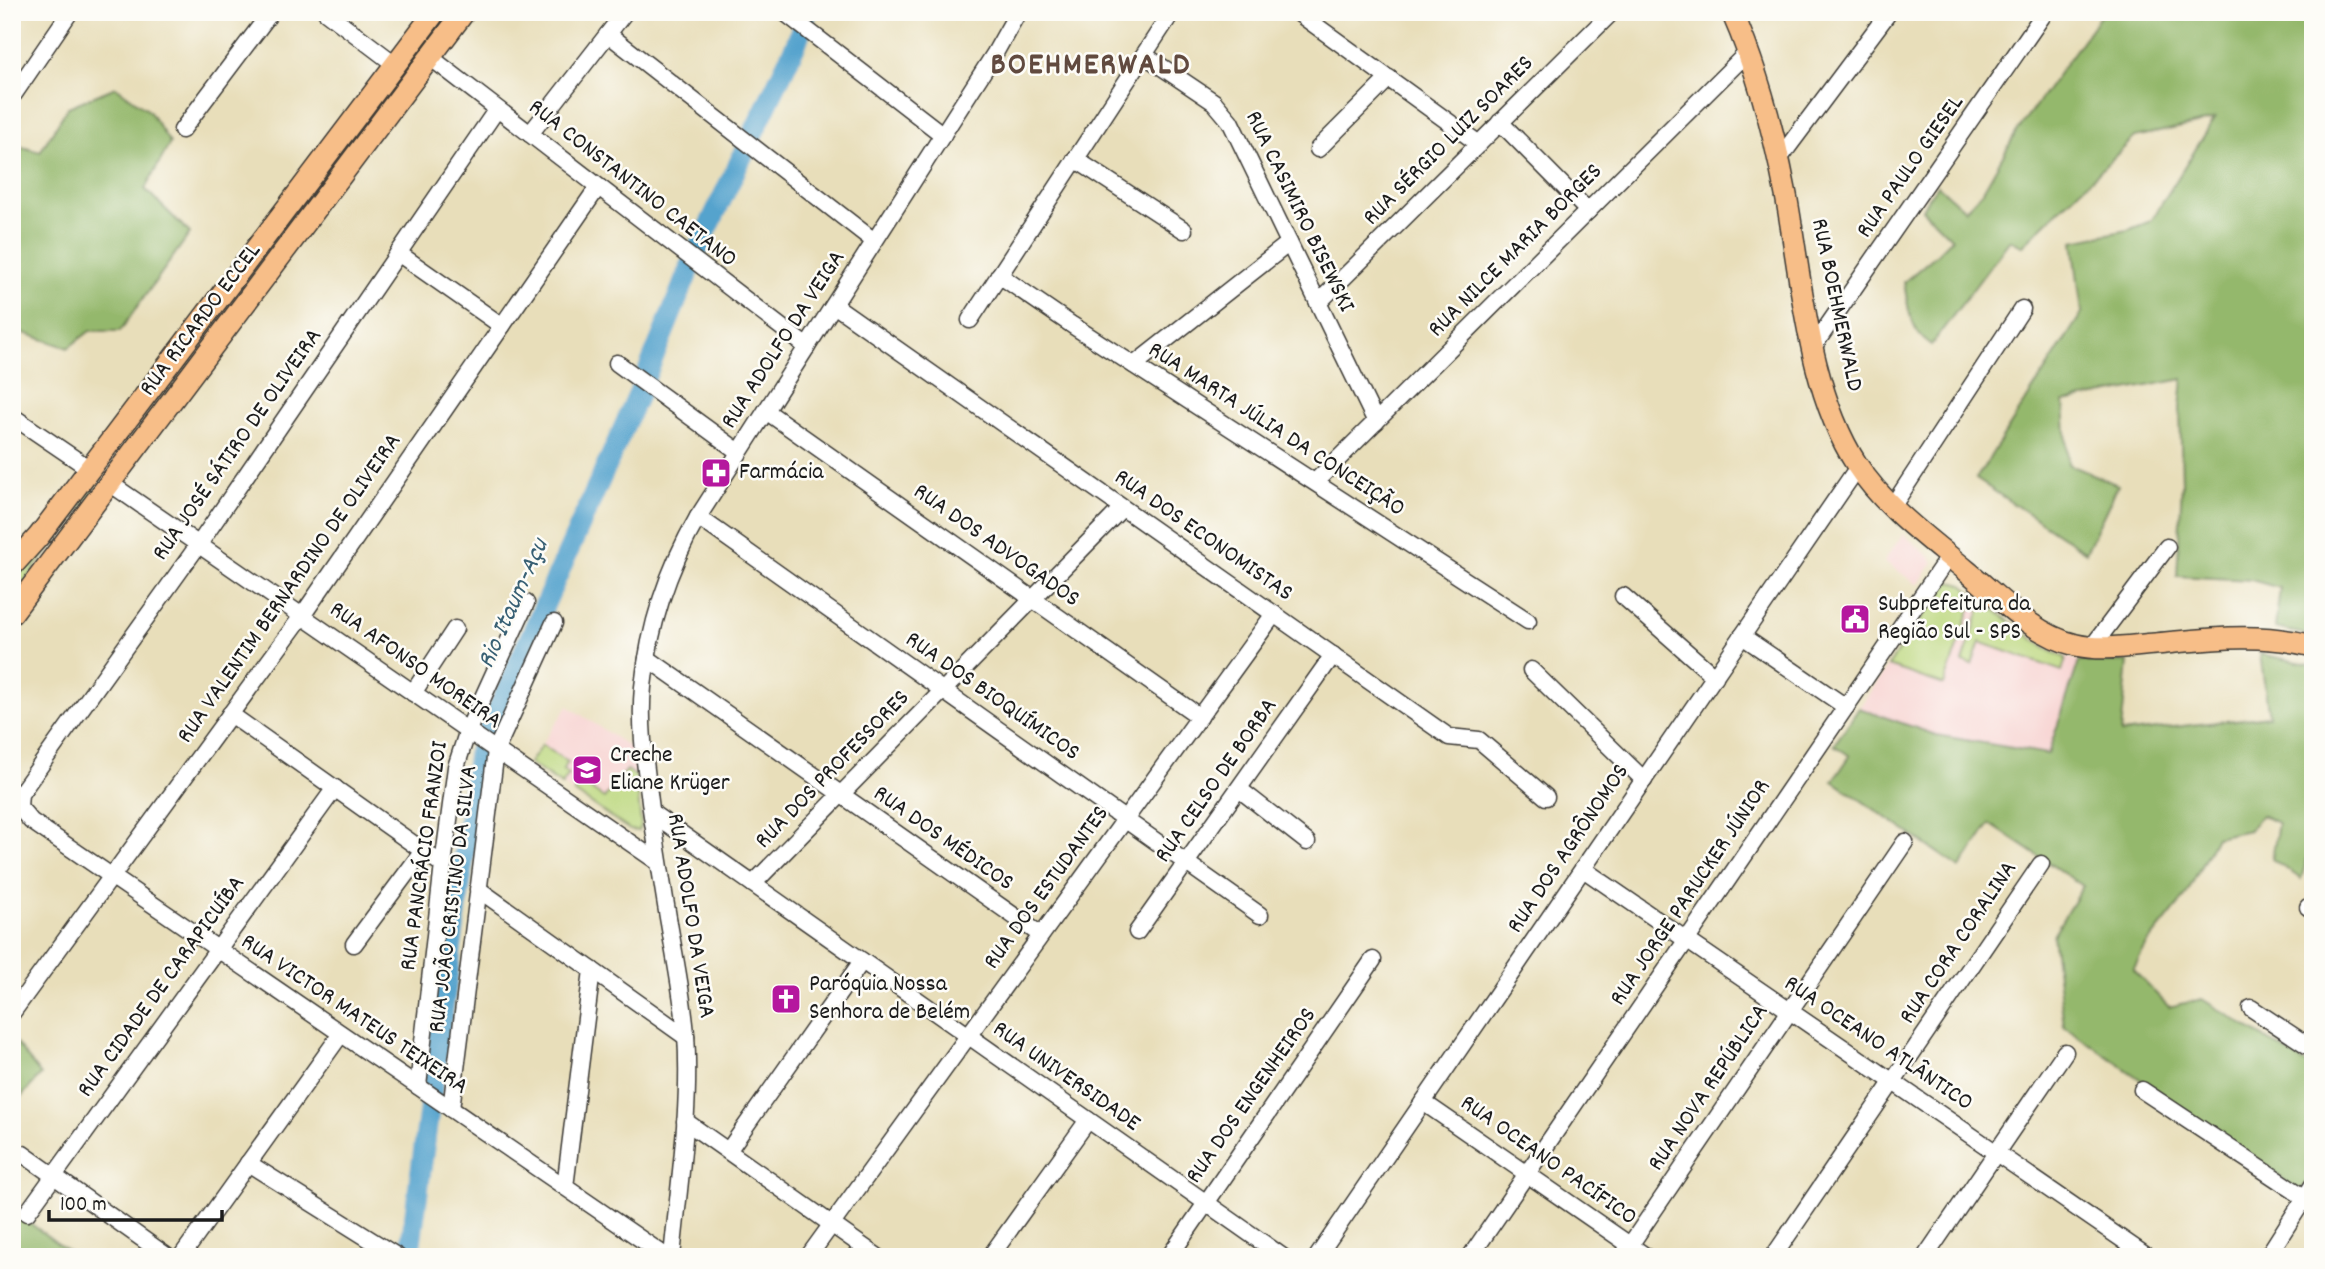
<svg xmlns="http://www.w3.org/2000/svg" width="2325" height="1269" font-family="Dekko,sans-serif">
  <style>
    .built { fill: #f7d0cf }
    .green { fill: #bbd77d; stroke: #6c7a4c; stroke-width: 2 }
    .forest { fill: #94b86c; stroke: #586a44; stroke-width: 2 }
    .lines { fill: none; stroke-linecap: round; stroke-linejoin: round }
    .river { stroke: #54a3cd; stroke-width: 21 }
    .minor-casing { stroke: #3b3934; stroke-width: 19 }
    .major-casing { stroke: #3b3934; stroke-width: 24 }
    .minor { stroke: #fff; stroke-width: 16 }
    .major { stroke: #f7be88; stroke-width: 21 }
    .labels { text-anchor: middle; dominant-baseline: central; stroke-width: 5; stroke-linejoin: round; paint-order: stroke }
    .street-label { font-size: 24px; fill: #1c1c1c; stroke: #fdfcf7 }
    .poi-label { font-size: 24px; fill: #1c1c1c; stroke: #fdfcf7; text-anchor: start }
    .water-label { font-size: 26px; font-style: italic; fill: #386074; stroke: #fdfcf7 }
    .district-label { font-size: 32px; font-weight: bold; letter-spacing: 2px; fill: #614a3f; stroke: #fdfcf7 }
  </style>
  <rect width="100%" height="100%" fill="#fdfcf7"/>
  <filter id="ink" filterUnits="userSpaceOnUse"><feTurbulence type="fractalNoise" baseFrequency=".0143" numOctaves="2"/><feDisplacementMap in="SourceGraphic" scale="14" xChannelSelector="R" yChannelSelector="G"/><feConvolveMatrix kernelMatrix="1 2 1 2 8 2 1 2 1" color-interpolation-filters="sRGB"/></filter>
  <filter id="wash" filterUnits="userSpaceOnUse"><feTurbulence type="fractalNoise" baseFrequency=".00686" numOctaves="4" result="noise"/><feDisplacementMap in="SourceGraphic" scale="28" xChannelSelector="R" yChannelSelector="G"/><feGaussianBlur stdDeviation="1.57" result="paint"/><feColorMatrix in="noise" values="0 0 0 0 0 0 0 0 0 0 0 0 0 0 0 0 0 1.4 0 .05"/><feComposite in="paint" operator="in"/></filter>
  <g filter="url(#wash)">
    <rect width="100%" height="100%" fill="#e8deba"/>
    <g class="built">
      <polygon points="1903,534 1930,557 1933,562 1918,585 1884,561"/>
      <polygon points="1951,582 1963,585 2046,649 2079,661 2048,754 1936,735 1859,708 1943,587"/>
      <polygon points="568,706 634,750 641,825 638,831 630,830 529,763"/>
    </g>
    <g class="green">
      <polygon points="90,487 95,491 12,597 12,582"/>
      <polygon points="1951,582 1963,585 1975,595 1944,685 1888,666 1943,587"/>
      <polygon points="1983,601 2046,649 2066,658 2062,671 1980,642 1972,665 1963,662"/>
      <polygon points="542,745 568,762 563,770 569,774 562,785 529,763"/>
      <polygon points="627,770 636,776 641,825 638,831 630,830 574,792 580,782 604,798"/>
    </g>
    <g class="forest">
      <path d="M 2103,12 L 2313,12 L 2313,636 L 2275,628 L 2280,588 L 2251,580 L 2177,576 L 2182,484 L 2180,408 L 2183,379 L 2064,402 L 2068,464 L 2118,485 L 2086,552 L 1976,479 L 2082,313 L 2073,241 L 2128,230 L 2151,221 L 2215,118 L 2196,124 L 2135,137 L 2022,246 L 2010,240 L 1931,345 C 1909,332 1908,305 1904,282 L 1937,254 L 1952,239 L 1922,209 L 1937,185 L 1965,210 L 1983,191 L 2016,133 Z"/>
      <polygon points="116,87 149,111 170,143 145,189 190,233 120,331 90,331 68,348 12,329 12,144 40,152 68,107"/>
      <polygon points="2260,654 2313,665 2313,855 2309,853 2301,879 2272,859 2278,823 2261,815 2249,830 2216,837 2185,897 2147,944 2133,970 2169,1007 2202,999 2313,1068 2313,1171 2301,1192 2064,1026 2053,935 2083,886 1990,824 1960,868 1833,781 1850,756 1834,745 1859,708 1936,735 2048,754 2079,661 2098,663 2128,662 2121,733 2269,716"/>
      <polygon points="12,1038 41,1075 12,1107"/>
      <polygon points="12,1210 76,1257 12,1257"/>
    </g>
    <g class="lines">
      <polyline class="river" points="409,1257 478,754 639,393 696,253 796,44 807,12"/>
    </g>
  </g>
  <g filter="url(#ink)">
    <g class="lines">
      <g class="minor-casing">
        <g id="minor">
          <polyline points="326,12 396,65"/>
          <polyline points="784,12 943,135"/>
          <polyline points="1297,12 1479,144"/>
          <polyline points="608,34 874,241"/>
          <polyline points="1144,55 1214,102 1230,121 1376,422"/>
          <polyline points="430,57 807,347"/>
          <polyline points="14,94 70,12"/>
          <polyline points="497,109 199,544 20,794 19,807 31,821 667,1257"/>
          <polyline points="1500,122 1588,211"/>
          <polyline points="182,130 271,12"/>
          <polyline points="530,134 625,12"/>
          <polyline points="1318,149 1389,78"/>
          <polyline points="1075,159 1184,230"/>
          <polyline points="1779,159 1889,12"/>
          <polyline points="398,253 502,326"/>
          <polyline points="999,275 1072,325 1528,621"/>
          <polyline points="1318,303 1612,12"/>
          <polyline points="834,305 1449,737 1479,740 1546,797"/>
          <polyline points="970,320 1172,12"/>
          <polyline points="1813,347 2045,12"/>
          <polyline points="617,363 739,452"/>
          <polyline points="1134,365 1289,243"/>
          <polyline points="766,411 1200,717"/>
          <polyline points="12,416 90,469"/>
          <polyline points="1315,482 1748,52"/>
          <polyline points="111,484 658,862"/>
          <polyline points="1892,507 2022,309"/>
          <polyline points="698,517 1260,915"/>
          <polyline points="1623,596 1715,677"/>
          <polyline points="1742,636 1846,707"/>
          <polyline points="2092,647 2167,547"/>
          <polyline points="647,658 1041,935"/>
          <polyline points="1531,670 1644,780"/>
          <polyline points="413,693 455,629"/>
          <polyline points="230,714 443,865"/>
          <polyline points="1239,789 1307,842"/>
          <polyline points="652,813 1283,1257"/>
          <polyline points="1583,869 2148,1257"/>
          <polyline points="753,884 1122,508"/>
          <polyline points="478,889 686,1037"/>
          <polyline points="2308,907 2313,910"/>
          <polyline points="1137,932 1333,655"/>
          <polyline points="354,944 423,851"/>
          <polyline points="2251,1008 2313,1049"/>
          <polyline points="12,1013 302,616 598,187"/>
          <polyline points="418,1086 443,865 456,767 468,730 526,603"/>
          <polyline points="2142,1090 2313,1203"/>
          <polyline points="1423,1102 1647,1257"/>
          <polyline points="451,1109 496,750 554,623"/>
          <polyline points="685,1121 878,1257"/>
          <polyline points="12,1150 23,1154 168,1257"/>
          <polyline points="728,1151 862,961"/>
          <polyline points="248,1163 398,1257"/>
          <polyline points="565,1187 592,970"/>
          <polyline points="27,1213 335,788"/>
          <polyline points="181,1257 341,1034"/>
          <path d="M 672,1257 C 679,1183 691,1108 686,1034 C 683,999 676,964 670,929 C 663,889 657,849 651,809 C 646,769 639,727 643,687 C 649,627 668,569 698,517 L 995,53 L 1018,12"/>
          <polyline points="808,1257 1274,614"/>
          <polyline points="990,1257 1088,1120"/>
          <polyline points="1169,1257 1373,960"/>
          <polyline points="1317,1257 1858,467"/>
          <polyline points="1470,1257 1949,556"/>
          <polyline points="1622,1257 1905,842"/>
          <polyline points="1773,1257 2041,864"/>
          <polyline points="1925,1257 2065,1052"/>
          <polyline points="2267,1257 2313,1185"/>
        </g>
      </g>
      <g class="major-casing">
        <g id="major">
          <path d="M 1732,12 C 1758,71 1774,132 1786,195 C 1802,282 1808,389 1857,465 C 1885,508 1929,539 1967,571 C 2000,598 2033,635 2076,645 C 2102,651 2129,646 2155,644 C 2209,639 2260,632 2313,646"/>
          <polyline points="12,566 39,536 435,12"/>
          <polyline points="12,613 464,12"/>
        </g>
      </g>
      <use href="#minor" class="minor"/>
      <use href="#major" class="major"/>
    </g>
  </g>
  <defs>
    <g id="pharmacy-square" transform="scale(1.575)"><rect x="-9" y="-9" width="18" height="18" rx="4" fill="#b5179e" stroke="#fdfcf7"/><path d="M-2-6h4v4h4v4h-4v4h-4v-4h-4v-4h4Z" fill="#fff"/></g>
    <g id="civic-square" transform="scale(1.575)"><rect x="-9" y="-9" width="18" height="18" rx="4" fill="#b5179e" stroke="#fdfcf7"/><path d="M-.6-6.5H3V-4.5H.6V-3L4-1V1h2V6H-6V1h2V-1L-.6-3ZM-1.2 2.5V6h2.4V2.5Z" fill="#fff"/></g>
    <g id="school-square" transform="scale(1.575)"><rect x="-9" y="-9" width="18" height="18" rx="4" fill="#b5179e" stroke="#fdfcf7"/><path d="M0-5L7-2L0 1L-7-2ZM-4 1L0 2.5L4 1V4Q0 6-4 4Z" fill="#fff"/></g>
    <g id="church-square" transform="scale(1.575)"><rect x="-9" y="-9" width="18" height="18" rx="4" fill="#b5179e" stroke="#fdfcf7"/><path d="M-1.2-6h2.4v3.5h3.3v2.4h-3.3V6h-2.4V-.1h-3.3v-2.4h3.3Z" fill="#fff"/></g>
  </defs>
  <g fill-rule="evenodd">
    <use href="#pharmacy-square" x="716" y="473"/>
    <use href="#civic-square" x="1855" y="619"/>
    <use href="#school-square" x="587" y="770"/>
    <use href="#church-square" x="786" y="999"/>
  </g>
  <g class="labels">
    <g class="street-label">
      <text transform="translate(1449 141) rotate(-45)">RUA SÉRGIO LUIZ SOARES</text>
      <text transform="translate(1911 167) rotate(-55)">RUA PAULO GIESEL</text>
      <text transform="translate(632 184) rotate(38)">RUA CONSTANTINO CAETANO</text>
      <text transform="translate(1299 212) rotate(64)">RUA CASIMIRO BISEWSKI</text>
      <text transform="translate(1516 251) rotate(-45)">RUA NILCE MARIA BORGES</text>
      <text transform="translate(1836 305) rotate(78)">RUA BOEHMERWALD</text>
      <text transform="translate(201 320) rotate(-53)">RUA RICARDO ECCEL</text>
      <text transform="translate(784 340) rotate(-57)">RUA ADOLFO DA VEIGA</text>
      <text transform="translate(1276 430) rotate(33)">RUA MARTA JÚLIA DA CONCEIÇÃO</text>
      <text transform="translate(238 445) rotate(-55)">RUA JOSÉ SÁTIRO DE OLIVEIRA</text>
      <text transform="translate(1203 536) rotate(35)">RUA DOS ECONOMISTAS</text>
      <text transform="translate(996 546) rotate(35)">RUA DOS ADVOGADOS</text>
      <text transform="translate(290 589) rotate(-55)">RUA VALENTIM BERNARDINO DE OLIVEIRA</text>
      <text transform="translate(415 666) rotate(35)">RUA AFONSO MOREIRA</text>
      <text transform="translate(992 697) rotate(35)">RUA DOS BIOQUÍMICOS</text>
      <text transform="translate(833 770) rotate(-46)">RUA DOS PROFESSORES</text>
      <text transform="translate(1217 781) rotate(-55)">RUA CELSO DE BORBA</text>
      <text transform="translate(943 839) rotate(35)">RUA DOS MÉDICOS</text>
      <text transform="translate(1569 849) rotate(-56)">RUA DOS AGRÔNOMOS</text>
      <text transform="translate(425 856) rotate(-82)">RUA PANCRÁCIO FRANZOI</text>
      <text transform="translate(1047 888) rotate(-54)">RUA DOS ESTUDANTES</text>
      <text transform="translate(1691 893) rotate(-56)">RUA JORGE PARUCKER JÚNIOR</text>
      <text transform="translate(454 899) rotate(-83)">RUA JOÃO CRISTINO DA SILVA</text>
      <text transform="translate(690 916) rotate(81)">RUA ADOLFO DA VEIGA</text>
      <text transform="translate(1959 943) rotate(-56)">RUA CORA CORALINA</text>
      <text transform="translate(162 987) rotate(-54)">RUA CIDADE DE CARAPICUÍBA</text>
      <text transform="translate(354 1015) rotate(34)">RUA VICTOR MATEUS TEIXEIRA</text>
      <text transform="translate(1878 1044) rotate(34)">RUA OCEANO ATLÂNTICO</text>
      <text transform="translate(1066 1077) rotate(35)">RUA UNIVERSIDADE</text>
      <text transform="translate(1709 1088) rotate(-56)">RUA NOVA REPÚBLICA</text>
      <text transform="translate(1252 1096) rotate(-55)">RUA DOS ENGENHEIROS</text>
      <text transform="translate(1548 1161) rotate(35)">RUA OCEANO PACÍFICO</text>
    </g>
    <g class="poi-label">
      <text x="739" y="473">Farmácia</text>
      <text x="1878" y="605">Subprefeitura da<tspan x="1878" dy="28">Região Sul - SPS</tspan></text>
      <text x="610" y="756">Creche<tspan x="610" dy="28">Eliane Krüger</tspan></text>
      <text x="809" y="985">Paróquia Nossa<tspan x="809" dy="28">Senhora de Belém</tspan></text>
    </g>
    <g class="water-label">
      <text transform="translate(514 604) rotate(-66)">Rio Itaum-Açu</text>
    </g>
    <g class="district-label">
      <text x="1091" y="67">BOEHMERWALD</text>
    </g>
  </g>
  <rect width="2325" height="1269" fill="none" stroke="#fdfcf7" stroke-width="42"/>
  <path d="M49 1210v10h173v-10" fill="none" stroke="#1c1c1c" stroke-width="3.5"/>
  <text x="60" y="1210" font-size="21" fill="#1c1c1c" stroke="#fdfcf7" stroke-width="5" paint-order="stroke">100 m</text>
</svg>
